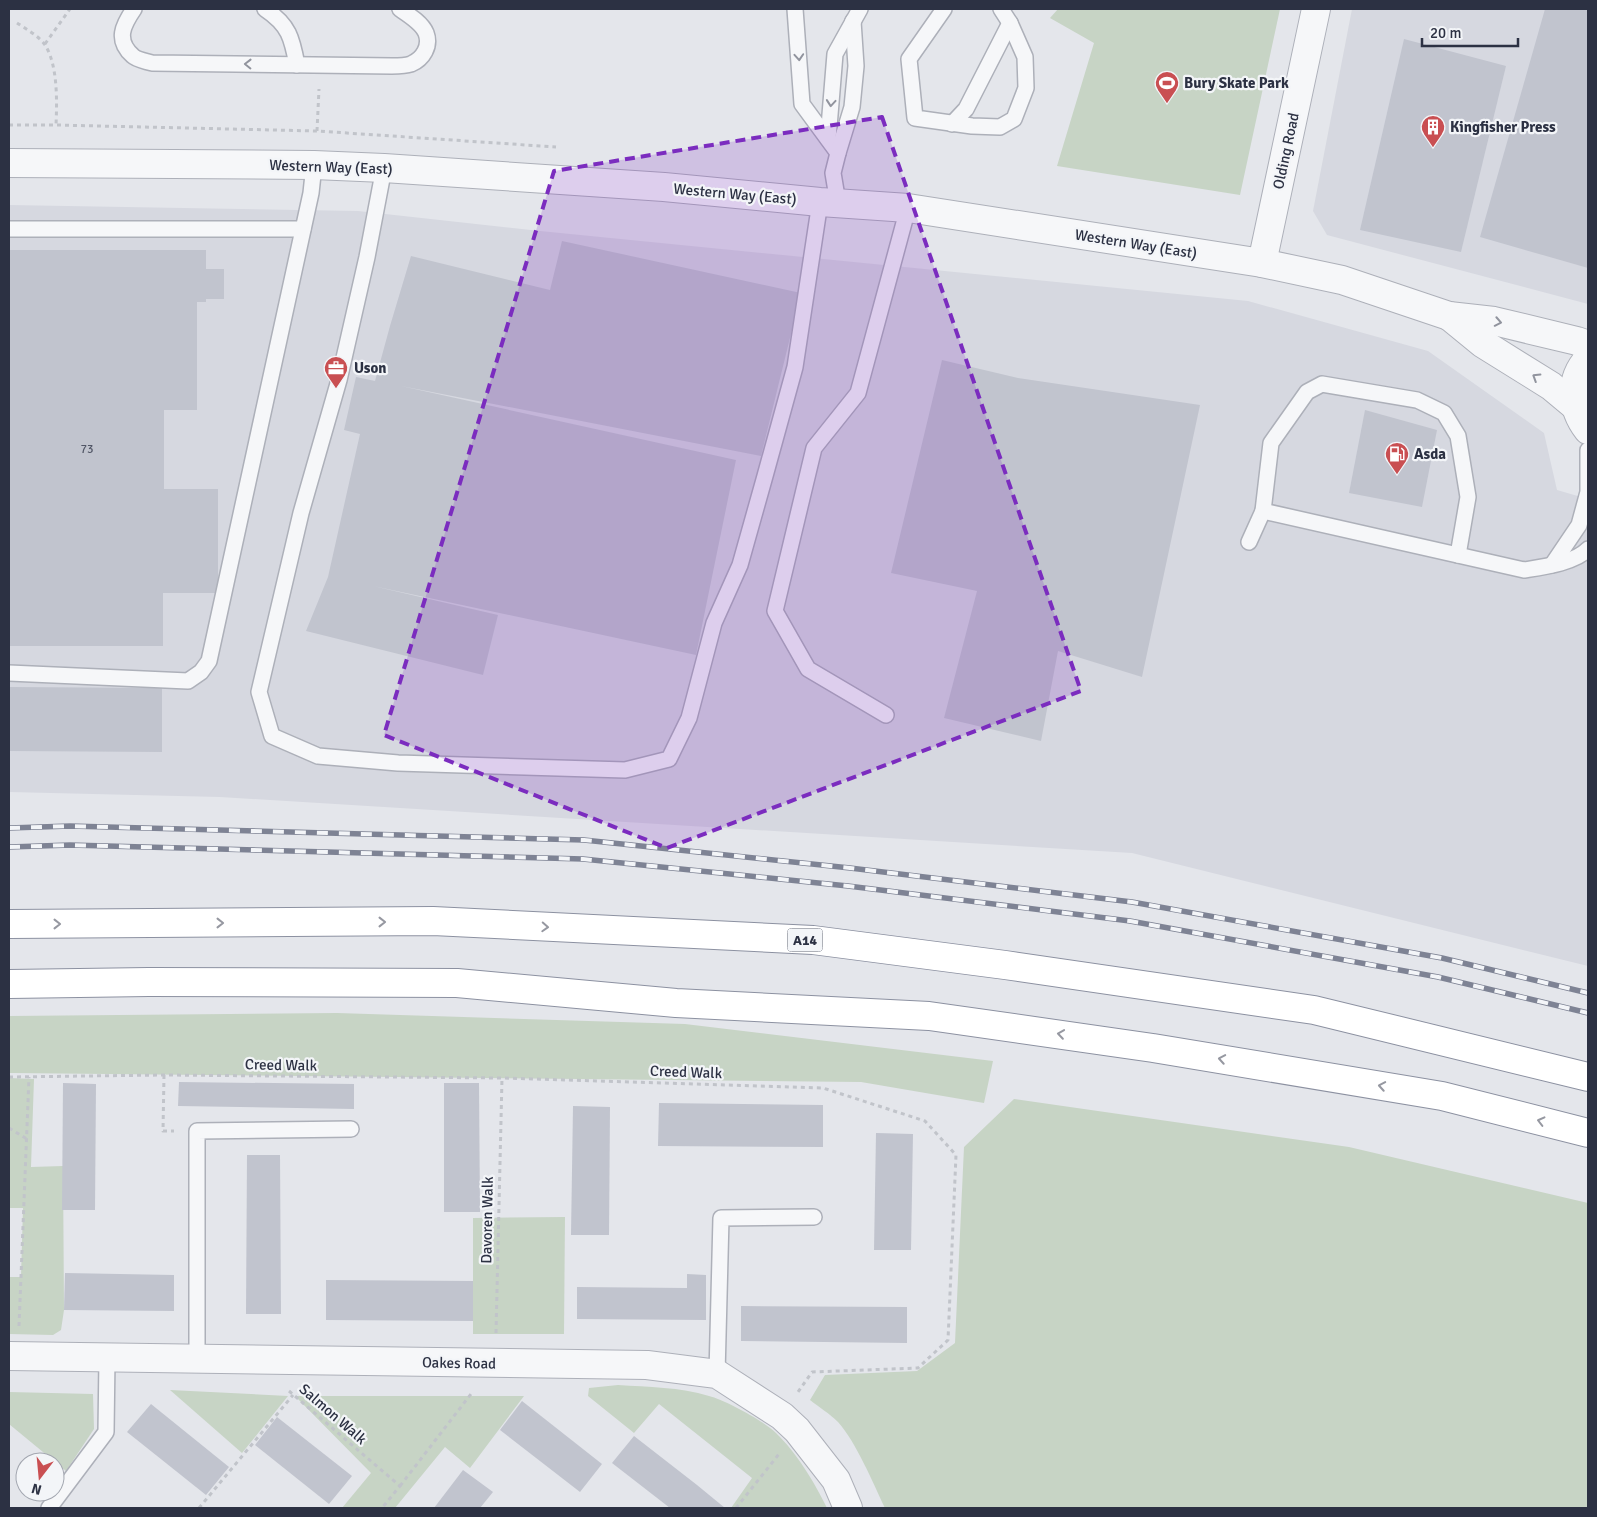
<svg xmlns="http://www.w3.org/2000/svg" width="1597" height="1517" font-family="Signika,sans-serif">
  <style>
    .built { fill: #d6d8e0 }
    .green { fill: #c7d4c5 }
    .building { fill: #c1c4ce }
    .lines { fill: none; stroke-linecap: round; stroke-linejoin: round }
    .service-casing { stroke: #adb0b9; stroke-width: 18 }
    .minor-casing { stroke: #adb0b9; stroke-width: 30 }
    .tertiary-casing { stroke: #adb0b9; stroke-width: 30 }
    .trunk-casing { stroke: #8c91a1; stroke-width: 30 }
    .path { stroke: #c1c4ca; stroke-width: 3; stroke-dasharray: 4 4; stroke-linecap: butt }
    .service { stroke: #f6f7f9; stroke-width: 15 }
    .minor { stroke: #f6f7f9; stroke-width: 28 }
    .tertiary { stroke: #f6f7f9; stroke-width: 28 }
    .trunk { stroke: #fff; stroke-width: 28 }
    .rail-casing { stroke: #7e8394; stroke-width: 5.5 }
    .rail { stroke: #f3f5f8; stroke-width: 4; stroke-dasharray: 11; stroke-linecap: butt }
    .oneway { stroke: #91949e }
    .oneway2 { stroke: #9698a1 }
    .marked { fill: #7b2cbf; fill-opacity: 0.2; stroke: #7b2cbf; stroke-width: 4; stroke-dasharray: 10 6; stroke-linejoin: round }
    .labels { text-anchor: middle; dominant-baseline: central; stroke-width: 4.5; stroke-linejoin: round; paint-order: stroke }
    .number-label { font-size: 12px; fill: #515666 }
    .shield { fill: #f3f5f8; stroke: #686c79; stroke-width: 1 }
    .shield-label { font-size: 14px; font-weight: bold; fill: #2c3143 }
    .poi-label { font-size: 15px; font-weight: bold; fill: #2c3143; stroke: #f3f5f8; text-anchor: start }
    .street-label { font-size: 15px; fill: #2c3143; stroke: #f3f5f8 }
  </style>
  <rect width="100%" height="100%" fill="#e4e6eb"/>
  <g class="built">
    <polygon points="1352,9 1588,9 1588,304 1327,235 1313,211"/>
    <polygon points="9,205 358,211 540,231 1248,301 1428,351 1544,433 1557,490 1588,499 1588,966 1132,853 220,797 9,792"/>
  </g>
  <g class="green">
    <polygon points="1058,9 1280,9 1240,195 1057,166 1094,43 1050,18"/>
    <polygon points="337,1013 685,1024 993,1061 984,1103 861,1082 9,1073 9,1016"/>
    <polygon points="9,1078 34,1079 31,1167 63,1166 64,1310 61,1330 53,1335 9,1334 9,1277 21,1277 23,1208 9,1208"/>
    <path d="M 1014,1099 L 1349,1147 L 1588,1203 L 1588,1508 L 885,1508 C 873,1483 856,1442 838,1422 C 830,1414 819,1407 810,1400 L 825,1375 L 917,1371 L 955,1343 L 964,1147 Z"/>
    <polygon points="565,1217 564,1334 473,1334 473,1218"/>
    <path d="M 618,1385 C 648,1387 680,1387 709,1396 C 725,1400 764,1421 776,1433 C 796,1452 815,1483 827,1508 L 731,1508 L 752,1478 L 659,1404 L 634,1433 L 588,1396 L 589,1388 Z"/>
    <polygon points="170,1390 288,1396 242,1453"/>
    <polygon points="9,1392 93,1394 94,1429 66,1471 9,1424"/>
    <polygon points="295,1396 524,1396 470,1468 445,1447 395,1508 342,1508 371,1473"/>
  </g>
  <g class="building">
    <polygon points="1545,9 1588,9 1588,268 1480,237"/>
    <polygon points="1404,39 1506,66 1461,252 1360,230"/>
    <polygon points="562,241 801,293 761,456 401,386 736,460 696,655 373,586 498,615 483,675 306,631 328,577 360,434 344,430 356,377 375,381 390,326 411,256 550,290"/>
    <polygon points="9,250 206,250 206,269 224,269 224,299 206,299 206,302 197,302 197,410 164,410 164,489 218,489 218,593 163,593 163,646 9,646"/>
    <polygon points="942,360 1018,378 1200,405 1142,677 1058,651 1041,741 944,718 977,591 891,573"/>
    <polygon points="1365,410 1437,430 1422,507 1349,493"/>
    <polygon points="9,687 162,688 162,752 9,751"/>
    <polygon points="179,1082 354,1084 354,1109 178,1106"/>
    <polygon points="63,1083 96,1084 95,1210 62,1210"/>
    <polygon points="444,1083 479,1083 480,1212 444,1212"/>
    <polygon points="659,1103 823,1105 823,1147 658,1146"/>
    <polygon points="573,1106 610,1107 609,1235 571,1235"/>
    <polygon points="876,1133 913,1134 911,1250 874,1250"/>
    <polygon points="247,1155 280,1155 281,1314 246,1314"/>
    <polygon points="65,1273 174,1275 174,1311 64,1310"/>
    <polygon points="687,1274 706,1275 706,1320 577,1319 577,1287 687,1288"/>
    <polygon points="326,1280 473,1281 473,1321 326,1320"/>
    <polygon points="741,1306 907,1307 907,1343 741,1341"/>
    <polygon points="522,1401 602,1464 580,1492 500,1430"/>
    <polygon points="151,1404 229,1467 206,1495 127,1432"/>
    <polygon points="277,1417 352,1476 329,1504 255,1445"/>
    <polygon points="634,1436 697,1485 725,1508 670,1508 612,1463"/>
    <polygon points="463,1470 493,1492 480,1508 434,1508"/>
  </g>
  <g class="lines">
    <g class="service-casing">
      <g id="service">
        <path d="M 134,9 C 123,25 115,40 133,56 C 137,60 146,61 152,63 L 392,66 C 398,66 405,66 411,64 C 423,59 431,46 426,33 C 422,23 409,15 400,9"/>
        <path d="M 265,9 C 289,25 292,38 297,65"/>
        <polyline points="795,9 802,104 838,153 833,173 838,203"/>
        <polyline points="944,9 909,59 915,118 972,126 1000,127 1014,119 1026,88 1025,57 1010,23 1001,9"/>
        <polyline points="952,124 966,109 1010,23"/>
        <polyline points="828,139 835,54 860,9"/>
        <polyline points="838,153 852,107 856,66 853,21"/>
        <polyline points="384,168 367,257 339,380 301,513 259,692 272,736 318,756 398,763 625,770 669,759 689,718 714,623 740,565 765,476 795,367 820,202"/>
        <polyline points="9,229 303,229"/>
        <polyline points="1263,511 1271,443 1307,392 1322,384 1417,400 1444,413 1458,436 1468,497 1458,555"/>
        <path d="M 1249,542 L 1263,511 L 1524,570 C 1543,567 1575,563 1588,549"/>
        <polyline points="1552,565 1579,525 1588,492 1588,450"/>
        <polyline points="9,673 188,681 201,672 209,661 311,193 314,165"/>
        <polyline points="886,715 808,669 775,611 814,448 858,393 908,208"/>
        <polyline points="197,1359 197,1131 351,1129"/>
        <polyline points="717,1374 721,1218 814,1217"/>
        <polyline points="49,1508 106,1432 107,1358"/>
      </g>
    </g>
    <g class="minor-casing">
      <g id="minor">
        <polyline points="1262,263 1316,9"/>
        <polyline points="9,1356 647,1365 717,1374 782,1416 797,1430 836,1480 848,1508"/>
      </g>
    </g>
    <g class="tertiary-casing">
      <g id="tertiary">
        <polyline points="9,163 314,165 384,168 664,187 820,202 908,208 1262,263 1342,280 1449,316 1494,321 1577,341 1588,345"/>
        <polyline points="1449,316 1482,343 1551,386 1575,406"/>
        <path d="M 1588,359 C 1569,380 1571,408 1588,430"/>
      </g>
    </g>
    <g class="trunk-casing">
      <g id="trunk">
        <polyline points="9,924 433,921 813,940 1005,965 1314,1010 1588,1077"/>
        <polyline points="9,984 149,982 457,983 676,1003 929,1016 1153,1048 1442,1096 1588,1133"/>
      </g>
    </g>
    <g class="path">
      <path d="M 17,23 C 26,29 39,36 45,45 C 58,65 57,102 56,125"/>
      <polyline points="45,44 70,9"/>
      <polyline points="9,125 56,125 317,131 556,147"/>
      <polyline points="317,131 319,89"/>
      <polyline points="164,1075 163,1131 174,1131"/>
      <polyline points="9,1077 164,1075 502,1078 823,1088 925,1121 956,1155 948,1340 918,1368 812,1372 798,1392"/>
      <polyline points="9,1128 27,1139"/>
      <polyline points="19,1326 29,1077"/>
      <polyline points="496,1333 502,1078"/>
      <polyline points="289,1391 400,1486 382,1508"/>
      <polyline points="400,1486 471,1394"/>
      <polyline points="199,1508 293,1395"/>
      <polyline points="736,1508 779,1454"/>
    </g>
    <use href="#service" class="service"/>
    <use href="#minor" class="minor"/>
    <use href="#tertiary" class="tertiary"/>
    <use href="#trunk" class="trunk"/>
    <g class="rail-casing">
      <g id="rail">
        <polyline points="9,828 70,826 584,840 850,868 1132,902 1442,958 1588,993"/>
        <polyline points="9,847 70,845 583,859 848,886 1130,921 1438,977 1588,1013"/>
      </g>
    </g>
    <use href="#rail" class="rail"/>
  </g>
  <defs><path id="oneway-chevron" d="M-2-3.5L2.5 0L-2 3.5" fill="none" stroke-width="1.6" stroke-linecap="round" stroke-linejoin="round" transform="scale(1.25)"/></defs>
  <g class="oneway">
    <use href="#oneway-chevron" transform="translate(799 57) rotate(86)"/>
    <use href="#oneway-chevron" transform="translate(248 64) rotate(-179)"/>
    <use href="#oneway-chevron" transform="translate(831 103) rotate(95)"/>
    <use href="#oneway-chevron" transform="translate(1498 322) rotate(11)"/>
    <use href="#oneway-chevron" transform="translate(1536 377) rotate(-148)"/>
  </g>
  <g class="oneway2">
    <use href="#oneway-chevron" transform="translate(382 922)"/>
    <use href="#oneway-chevron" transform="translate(220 923)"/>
    <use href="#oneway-chevron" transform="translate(57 924)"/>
    <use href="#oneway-chevron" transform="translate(545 927) rotate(3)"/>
    <use href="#oneway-chevron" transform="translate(1061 1034) rotate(-172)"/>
    <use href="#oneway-chevron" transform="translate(1222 1059) rotate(-170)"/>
    <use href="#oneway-chevron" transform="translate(1382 1086) rotate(-170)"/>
    <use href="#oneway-chevron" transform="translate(1541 1121) rotate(-166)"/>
  </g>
  <path class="marked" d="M 882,117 L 1081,691 L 667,848 L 384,735 L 554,171 Z"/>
  <defs>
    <g id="stadium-pin" transform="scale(1.25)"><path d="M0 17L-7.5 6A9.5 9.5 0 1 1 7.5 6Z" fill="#c94f52" stroke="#f3f5f8"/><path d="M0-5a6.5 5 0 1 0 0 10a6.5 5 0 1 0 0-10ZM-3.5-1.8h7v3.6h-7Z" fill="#fff"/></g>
    <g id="building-pin" transform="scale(1.25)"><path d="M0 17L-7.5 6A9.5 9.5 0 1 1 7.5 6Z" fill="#c94f52" stroke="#f3f5f8"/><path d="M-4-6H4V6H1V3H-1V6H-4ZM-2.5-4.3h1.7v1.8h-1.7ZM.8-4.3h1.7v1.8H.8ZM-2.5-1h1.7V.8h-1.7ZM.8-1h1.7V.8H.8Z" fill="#fff"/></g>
    <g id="office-pin" transform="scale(1.25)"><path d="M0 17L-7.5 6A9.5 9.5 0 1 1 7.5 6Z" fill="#c94f52" stroke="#f3f5f8"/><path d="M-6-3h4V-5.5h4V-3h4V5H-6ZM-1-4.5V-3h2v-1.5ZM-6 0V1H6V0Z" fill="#fff"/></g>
    <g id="fuel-pin" transform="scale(1.25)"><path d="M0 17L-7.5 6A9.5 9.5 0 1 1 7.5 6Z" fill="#c94f52" stroke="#f3f5f8"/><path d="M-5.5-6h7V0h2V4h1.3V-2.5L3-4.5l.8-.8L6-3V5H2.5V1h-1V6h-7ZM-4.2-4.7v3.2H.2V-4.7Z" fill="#fff"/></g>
  </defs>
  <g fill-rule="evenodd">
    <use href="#stadium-pin" x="1167" y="83"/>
    <use href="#building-pin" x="1433" y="127"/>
    <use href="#office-pin" x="336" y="368"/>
    <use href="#fuel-pin" x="1397" y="454"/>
  </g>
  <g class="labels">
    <g class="number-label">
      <text x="87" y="449">73</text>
    </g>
    <rect class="shield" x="787.5" y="928.5" width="35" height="23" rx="4"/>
    <g class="shield-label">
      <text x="805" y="940">A14</text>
    </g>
    <g class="poi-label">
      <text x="1184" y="83">Bury Skate Park</text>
      <text x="1450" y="127">Kingfisher Press</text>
      <text x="354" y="368">Uson</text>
      <text x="1414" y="454">Asda</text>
    </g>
    <g class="street-label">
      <text transform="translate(1286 151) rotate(-78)">Olding Road</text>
      <text transform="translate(331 167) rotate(2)">Western Way (East)</text>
      <text transform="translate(735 194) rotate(5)">Western Way (East)</text>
      <text transform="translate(1136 244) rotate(9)">Western Way (East)</text>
      <text transform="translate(281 1065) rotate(1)">Creed Walk</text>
      <text transform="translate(686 1072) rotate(2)">Creed Walk</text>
      <text transform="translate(487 1220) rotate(-89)">Davoren Walk</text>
      <text transform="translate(459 1363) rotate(1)">Oakes Road</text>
      <text transform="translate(333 1414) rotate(41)">Salmon Walk</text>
    </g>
  </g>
  <rect width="1597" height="1517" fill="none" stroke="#2c3143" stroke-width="20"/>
  <g transform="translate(40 1477) rotate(196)"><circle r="24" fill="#f3f5f8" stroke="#a3a7b0"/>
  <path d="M0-4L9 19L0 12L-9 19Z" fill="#c94f52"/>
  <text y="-8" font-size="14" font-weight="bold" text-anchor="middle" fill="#2c3143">N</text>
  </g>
  <path d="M1422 38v8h96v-8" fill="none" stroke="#2c3143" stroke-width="2.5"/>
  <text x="1430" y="38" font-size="15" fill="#2c3143" stroke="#f3f5f8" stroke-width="4" paint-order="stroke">20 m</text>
</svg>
